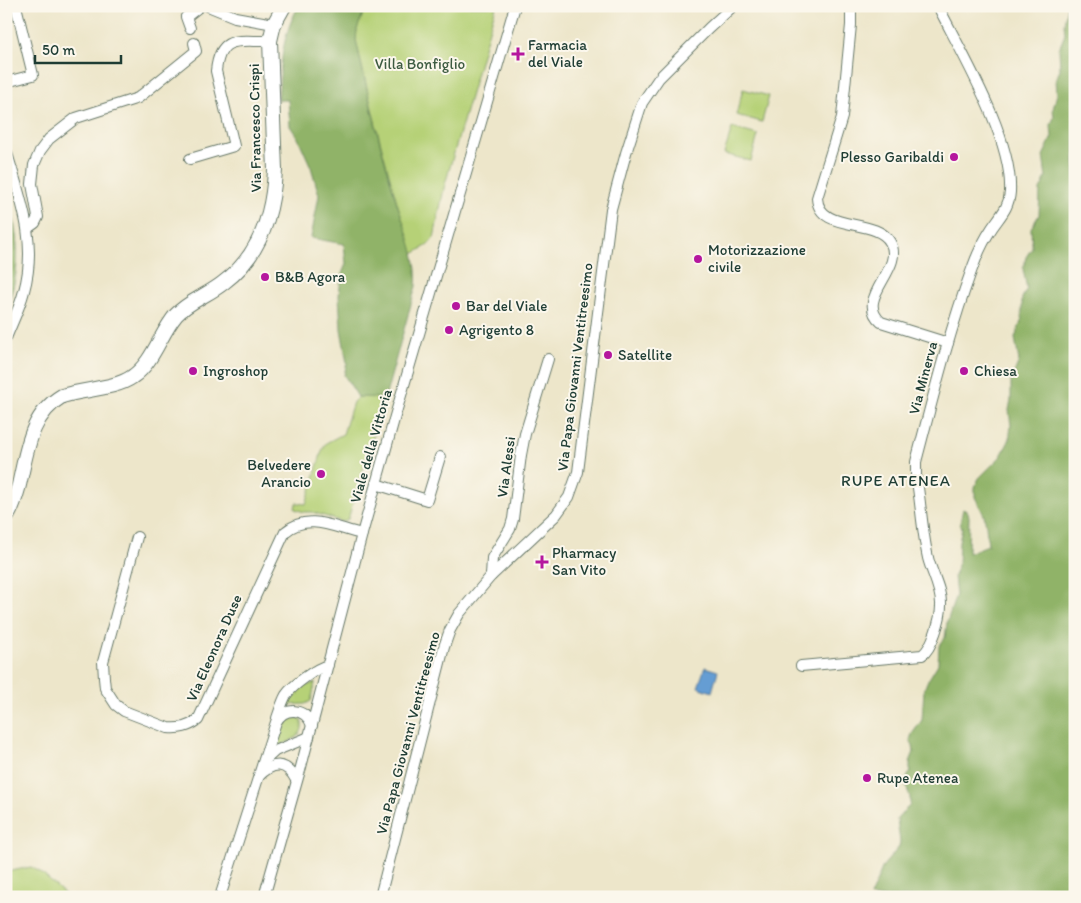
<svg xmlns="http://www.w3.org/2000/svg" width="1081" height="903" font-family="Itim,sans-serif">
  <style>
    .green { fill: #b6d177; stroke: #6a8756 }
    .forest { fill: #90b368; stroke: #58784e }
    .water { fill: #659dd3; stroke: #426d84 }
    .lines { fill: none; stroke-linecap: round; stroke-linejoin: round }
    .street-casing { stroke: #677868; stroke-width: 12 }
    .secondary-casing { stroke: #677868; stroke-width: 16 }
    .street { stroke: #fff; stroke-width: 10 }
    .secondary { stroke: #fff; stroke-width: 14 }
    .poi-dot { fill: #b5179e; stroke: #fbf7ec; stroke-width: 2 }
    .labels { text-anchor: middle; dominant-baseline: central; stroke-width: 4; stroke-linejoin: round; paint-order: stroke }
    .poi-label { font-size: 15px; fill: #1f3d34; stroke: #fbf7ec; text-anchor: start }
    .park-label { font-size: 15px; fill: #3d5b41; stroke: #fbf7ec }
    .street-label { font-size: 15px; fill: #1f3d34; stroke: #fbf7ec }
    .neighbourhood-label { font-size: 16px; letter-spacing: 1px; fill: #1f3d34; stroke: #fbf7ec }
  </style>
  <rect width="100%" height="100%" fill="#fbf7ec"/>
  <filter id="ink" filterUnits="userSpaceOnUse"><feTurbulence type="fractalNoise" baseFrequency=".02" numOctaves="2"/><feDisplacementMap in="SourceGraphic" scale="10" xChannelSelector="R" yChannelSelector="G"/><feConvolveMatrix kernelMatrix="1 2 1 2 8 2 1 2 1" color-interpolation-filters="sRGB"/></filter>
  <filter id="wash" filterUnits="userSpaceOnUse"><feTurbulence type="fractalNoise" baseFrequency=".0096" numOctaves="4" result="noise"/><feDisplacementMap in="SourceGraphic" scale="20" xChannelSelector="R" yChannelSelector="G"/><feGaussianBlur stdDeviation="1.12" result="paint"/><feColorMatrix in="noise" values="0 0 0 0 0 0 0 0 0 0 0 0 0 0 0 0 0 1.4 0 .05"/><feComposite in="paint" operator="in"/></filter>
  <g filter="url(#wash)">
    <rect width="100%" height="100%" fill="#ede6ca"/>
    <g class="green">
      <path d="M 366,6 L 496,6 L 444,188 L 434,238 L 428,245 L 413,254 C 390,184 372,112 356,40 L 357,29 Z"/>
      <polygon points="743,89 769,96 762,122 736,115"/>
      <polygon points="732,128 758,135 751,161 724,154"/>
      <polygon points="358,397 385,398 348,519 343,522 312,512 304,512 295,509 296,503 306,504 322,451 326,443 343,434 353,402"/>
      <path d="M 315,683 L 311,701 L 305,704 L 286,705 C 292,692 301,686 315,683 Z"/>
      <path d="M 290,716 L 301,719 C 308,738 285,743 272,748 C 275,736 277,721 290,716 Z"/>
      <polygon points="31,867 40,872 68,897 6,897 6,872"/>
    </g>
    <g class="forest">
      <path d="M 299,6 L 366,6 L 357,29 L 356,40 C 367,91 379,142 394,193 C 402,223 419,254 416,286 L 385,398 L 358,397 L 344,375 L 347,363 L 341,329 L 339,296 L 341,276 L 346,264 L 344,244 L 311,238 L 319,195 L 311,167 L 298,138 L 290,126 L 288,100 L 278,100 C 281,67 281,35 299,6 Z"/>
      <polygon points="1067,6 1075,6 1075,897 870,897 883,866 899,847 900,842 897,819 910,805 910,797 905,783 910,771 910,762 914,752 913,745 910,740 912,734 922,720 924,690 927,682 938,664 939,646 945,638 947,622 956,595 954,576 958,565 959,542 962,528 960,523 963,509 968,512 969,517 968,553 988,545 986,525 984,515 975,497 975,487 979,478 1001,456 1009,441 1011,426 1009,410 1011,400 1011,380 1019,361 1015,338 1022,319 1022,298 1027,289 1023,269 1026,257 1032,248 1031,228 1039,215 1040,190 1046,177 1043,156 1052,137 1051,125 1054,117 1053,109 1057,94 1056,79 1060,70 1059,49 1065,34 1064,24"/>
      <path d="M 6,194 C 20,235 22,269 6,309 Z"/>
    </g>
    <polygon class="water" points="705,667 718,671 712,692 698,687"/>
  </g>
  <g filter="url(#ink)">
    <g class="lines">
      <g class="street-casing">
        <g id="street">
          <polyline points="208,6 235,17 274,24"/>
          <path d="M 851,6 L 851,25 L 842,117 L 817,198 C 819,233 876,217 890,242 C 906,269 853,298 881,322 L 948,343"/>
          <polyline points="190,28 186,17 200,6"/>
          <polyline points="6,82 33,75 16,6"/>
          <path d="M 6,150 C 20,198 38,241 24,291 C 20,307 12,323 6,338"/>
          <path d="M 190,159 L 234,146 L 216,71 C 220,33 240,42 270,41"/>
          <polyline points="28,228 35,223 38,217 32,184 34,165 40,151 49,139 76,118 138,98 196,51 194,43"/>
          <polyline points="376,484 427,500 440,457"/>
          <path d="M 137,537 L 106,651 L 103,662 L 104,678 L 105,688 L 116,705 L 124,711 L 168,728 C 180,729 188,727 198,720 L 285,532 C 308,512 335,528 362,534"/>
          <polyline points="491,576 492,558 510,529 513,519 521,455 525,434 548,359"/>
          <path d="M 801,666 L 922,655 C 932,649 941,618 941,606 C 942,590 932,574 928,558 C 922,531 921,503 916,475 L 916,462 C 933,397 949,332 972,269 C 977,255 984,240 992,228 C 1000,216 1009,208 1010,192 C 1013,139 962,54 938,6"/>
          <path d="M 277,718 C 280,710 282,702 286,695 C 293,685 316,668 328,665"/>
          <polyline points="264,761 275,751 309,737"/>
          <path d="M 259,776 C 273,762 286,761 296,780"/>
          <path d="M 220,897 L 276,722 C 285,706 305,708 312,725"/>
          <polyline points="264,897 301,767 362,534 395,416 515,6"/>
          <polyline points="380,897 444,647 450,630 459,614 491,576 556,515 569,497 578,472 611,209 626,153 642,103 659,78 709,28 733,6"/>
        </g>
      </g>
      <g class="secondary-casing">
        <path id="secondary" d="M 6,518 C 13,508 16,496 19,485 C 27,451 30,415 62,396 C 83,389 115,389 132,377 C 153,363 160,334 176,315 C 189,301 208,295 223,283 C 260,256 273,214 275,170 L 270,41 L 274,24 L 284,6"/>
      </g>
      <use href="#street" class="street"/>
      <use href="#secondary" class="secondary"/>
    </g>
  </g>
  <g class="poi-dot">
    <path d="M515.5 46.5h5v5h5v5h-5v5h-5v-5h-5v-5h5z"/>
    <circle cx="954" cy="157" r="5"/>
    <circle cx="698" cy="259" r="5"/>
    <circle cx="265" cy="277" r="5"/>
    <circle cx="456" cy="306" r="5"/>
    <circle cx="449" cy="330" r="5"/>
    <circle cx="608" cy="355" r="5"/>
    <circle cx="193" cy="371" r="5"/>
    <circle cx="964" cy="371" r="5"/>
    <circle cx="321" cy="474" r="5"/>
    <path d="M539.5 554.5h5v5h5v5h-5v5h-5v-5h-5v-5h5z"/>
    <circle cx="867" cy="778" r="5"/>
  </g>
  <g class="labels">
    <g class="poi-label">
      <text x="528" y="45">Farmacia<tspan x="528" dy="17">del Viale</tspan></text>
      <text x="944" y="157" text-anchor="end">Plesso Garibaldi</text>
      <text x="708" y="250">Motorizzazione<tspan x="708" dy="17">civile</tspan></text>
      <text x="275" y="277">B&amp;B Agora</text>
      <text x="466" y="306">Bar del Viale</text>
      <text x="459" y="330">Agrigento 8</text>
      <text x="618" y="355">Satellite</text>
      <text x="203" y="371">Ingroshop</text>
      <text x="974" y="371">Chiesa</text>
      <text x="311" y="465" text-anchor="end">Belvedere<tspan x="311" dy="17">Arancio</tspan></text>
      <text x="552" y="553">Pharmacy<tspan x="552" dy="17">San Vito</tspan></text>
      <text x="877" y="778">Rupe Atenea</text>
    </g>
    <g class="park-label">
      <text x="420" y="64">Villa Bonfiglio</text>
    </g>
    <g class="street-label">
      <text transform="translate(255 128) rotate(-91)">Via Francesco Crispi</text>
      <text transform="translate(575 367) rotate(-83)">Via Papa Giovanni Ventitreesimo</text>
      <text transform="translate(923 378) rotate(-75)">Via Minerva</text>
      <text transform="translate(371 446) rotate(-74)">Viale della Vittoria</text>
      <text transform="translate(506 467) rotate(-82)">Via Alessi</text>
      <text transform="translate(214 648) rotate(-66)">Via Eleonora Duse</text>
      <text transform="translate(408 733) rotate(-75)">Via Papa Giovanni Ventitreesimo</text>
    </g>
    <g class="neighbourhood-label">
      <text x="896" y="480">RUPE ATENEA</text>
    </g>
  </g>
  <rect width="1081" height="903" fill="none" stroke="#fbf7ec" stroke-width="25"/>
  <path d="M35 55v8h86v-8" fill="none" stroke="#1f3d34" stroke-width="2.5"/>
  <text x="42" y="55" font-size="15" fill="#1f3d34" stroke="#fbf7ec" stroke-width="4" paint-order="stroke">50 m</text>
</svg>
